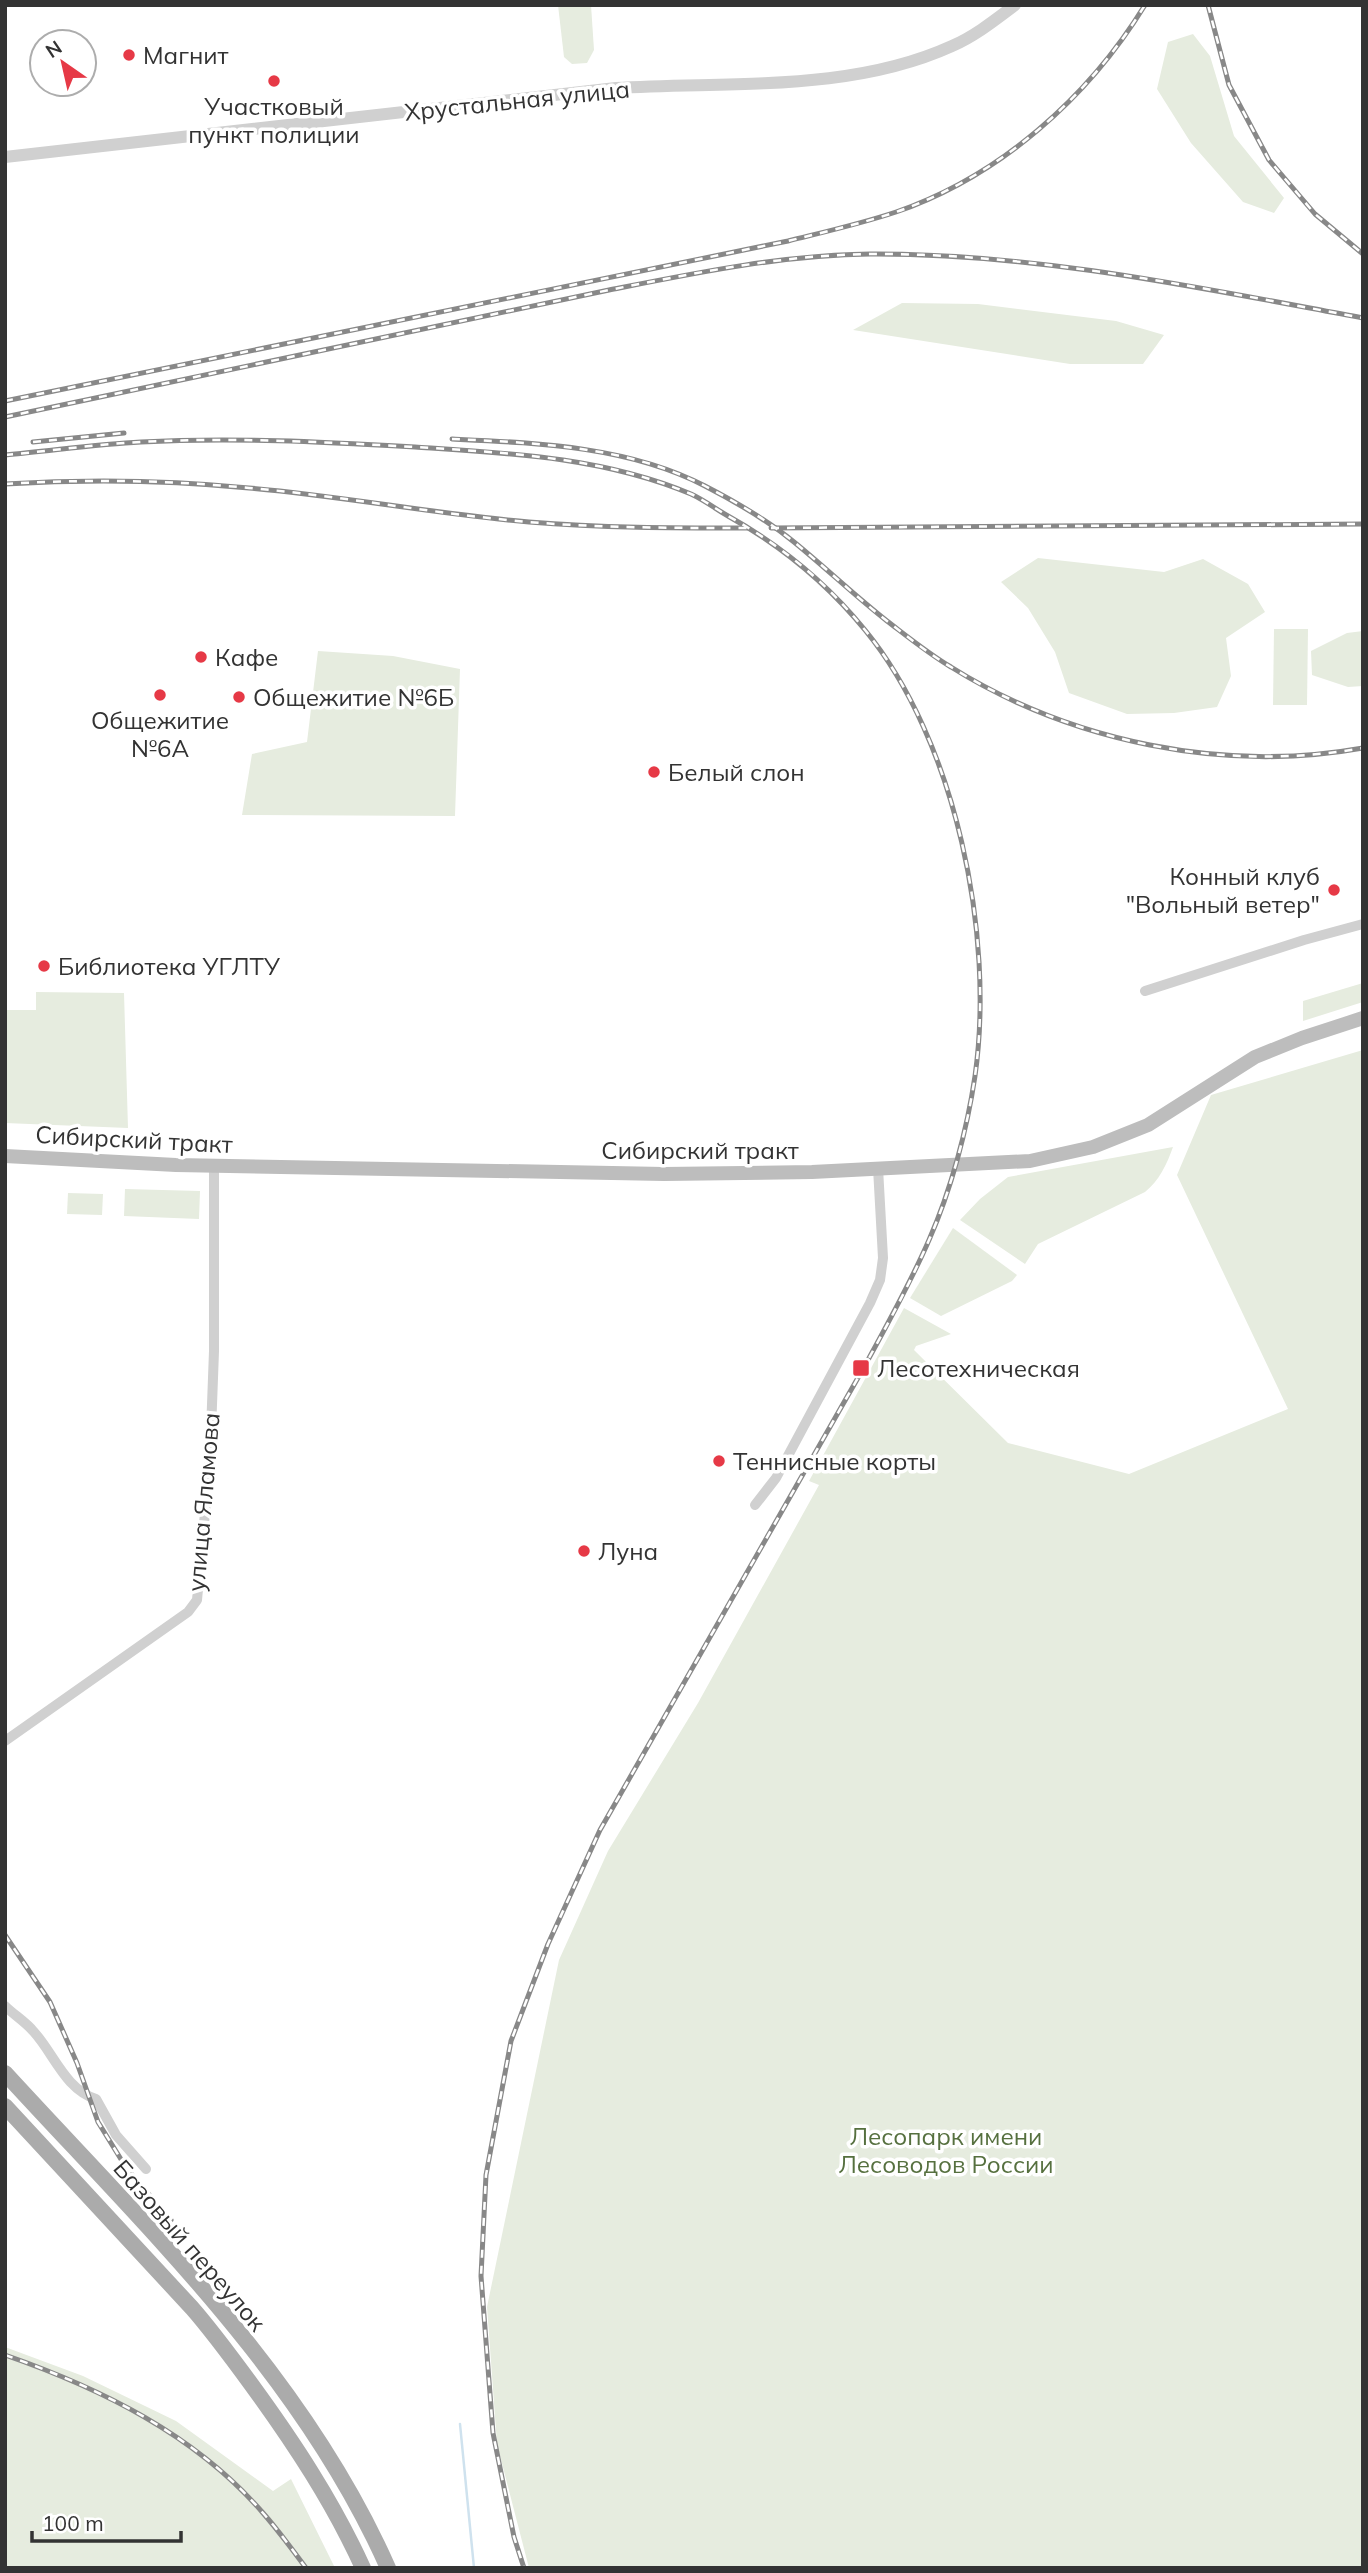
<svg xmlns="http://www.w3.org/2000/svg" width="1368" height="2573" font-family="Mulish,sans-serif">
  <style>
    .green { fill: #e6ecdf }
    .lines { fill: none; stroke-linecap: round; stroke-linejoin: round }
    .stream { stroke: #cfe2ee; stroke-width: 2.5 }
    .minor { stroke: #d0d0d0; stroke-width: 10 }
    .tertiary { stroke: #d0d0d0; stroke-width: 12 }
    .secondary { stroke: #bdbdbd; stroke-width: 14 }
    .primary { stroke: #ababab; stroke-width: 16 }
    .rail-casing { stroke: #888; stroke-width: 5 }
    .rail { stroke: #fff; stroke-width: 2.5; stroke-dasharray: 8; stroke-linecap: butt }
    .poi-dot { fill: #e63946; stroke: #fff; stroke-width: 2.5 }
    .labels { text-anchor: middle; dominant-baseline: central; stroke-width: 7; stroke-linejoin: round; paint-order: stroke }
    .poi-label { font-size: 24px; fill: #333; stroke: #fff; text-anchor: start }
    .street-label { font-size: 24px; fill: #333; stroke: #fff }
    .park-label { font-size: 24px; fill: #56703f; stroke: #fff }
  </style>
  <rect width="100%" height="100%" fill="#fff"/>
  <g class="green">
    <polygon points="558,5 591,5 594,50 587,63 572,64 564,57"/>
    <polygon points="1193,34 1210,56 1234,136 1284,198 1274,213 1243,202 1191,143 1157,89 1168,42"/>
    <polygon points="902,303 978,304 1116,321 1164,335 1143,364 1070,364 853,330"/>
    <polygon points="1038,558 1164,572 1203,559 1248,584 1265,612 1226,638 1231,676 1217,707 1174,713 1127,714 1069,693 1055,652 1028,608 1001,582"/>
    <polygon points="1274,629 1308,629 1307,705 1273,705"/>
    <polygon points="1363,631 1363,686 1348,687 1312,675 1311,651 1347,633"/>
    <polygon points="318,651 393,656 460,669 455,816 242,815 252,754 307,742"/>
    <polygon points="1363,983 1363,1002 1303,1021 1303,1001"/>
    <polygon points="36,992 124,993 128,1128 5,1123 5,1010 36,1010"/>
    <polygon points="1363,1050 1363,2568 529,2568 497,2444 487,2307 559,1960 608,1851 698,1703 819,1485 809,1481 904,1308 951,1334 916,1346 914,1350 1008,1443 1129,1474 1288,1409 1177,1175 1211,1095"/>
    <path d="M 1173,1147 C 1167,1164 1159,1181 1145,1192 L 1038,1244 L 1025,1264 L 960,1220 L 980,1199 L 1008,1177 Z"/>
    <polygon points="125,1189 200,1191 199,1219 124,1216"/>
    <polygon points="68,1193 103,1194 102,1215 67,1214"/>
    <polygon points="953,1228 1017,1275 1012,1281 941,1316 910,1298"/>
    <polygon points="5,2347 83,2376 176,2421 273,2491 291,2479 335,2568 5,2568"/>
  </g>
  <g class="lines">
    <polyline class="stream" points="460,2424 474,2568"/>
    <g class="minor">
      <polyline points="1145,991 1304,940 1363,924"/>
      <polyline points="755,1505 776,1478 870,1303 880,1280 883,1258 878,1168"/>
      <polyline points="5,1741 188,1612 197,1600 210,1458 214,1351 214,1165"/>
      <path d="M 5,2006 C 14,2015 26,2022 34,2032 C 54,2054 65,2089 96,2099 L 116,2135 L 146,2169"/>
    </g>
    <path class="tertiary" d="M 5,157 L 616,88 C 727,81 849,93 952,46 C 975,36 995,20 1015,5"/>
    <polyline class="secondary" points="5,1156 176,1165 664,1174 812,1172 1030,1161 1093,1147 1148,1125 1255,1057 1302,1038 1363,1018"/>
    <g class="primary">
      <path d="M 5,2073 C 145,2226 303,2375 388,2568"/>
      <path d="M 5,2106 L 192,2308 C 213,2332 232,2358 251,2384 C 294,2443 333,2502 363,2568"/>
    </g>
    <g class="rail-casing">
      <g id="rail">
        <polyline points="1208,5 1229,85 1269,160 1315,214 1363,254"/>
        <path d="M 5,401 L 788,241 C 824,232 860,224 896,212 C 1000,176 1088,98 1145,5"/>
        <path d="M 5,417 L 609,290 C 695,273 782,255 870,254 C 1036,253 1201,288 1363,318"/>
        <path d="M 452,439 C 537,443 628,446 705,486 C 736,502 767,520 794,542 C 826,568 855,596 887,621 C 908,637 929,654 951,667 C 1071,742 1224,773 1363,748"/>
        <polyline points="33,442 124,433"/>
        <path d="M 5,455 C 51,451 96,444 141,442 C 233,437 324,442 415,447 C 509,453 603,457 691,494 C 704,500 716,509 728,516 C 782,546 826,582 865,630 C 956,741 995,935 975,1076 C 967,1130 951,1190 929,1240 C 910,1284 886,1327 863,1369 L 600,1830 L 548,1944 L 511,2041 L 486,2175 L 481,2276 L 493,2433 L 514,2537 L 524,2568"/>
        <path d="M 5,484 C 87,479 168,480 249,488 C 343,496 435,514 529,522 C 601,528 674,528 747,528"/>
        <polyline points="771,528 1363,524"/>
        <polyline points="5,1935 50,2002 77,2063 98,2122 127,2169 171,2220"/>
        <path d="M 5,2355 C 100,2388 196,2435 263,2513 C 278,2530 292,2549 306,2568"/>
      </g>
    </g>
    <use href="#rail" class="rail"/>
  </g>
  <g class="poi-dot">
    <circle cx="129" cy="55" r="7"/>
    <circle cx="274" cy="81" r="7"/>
    <circle cx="201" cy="657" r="7"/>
    <circle cx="160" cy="695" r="7"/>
    <circle cx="239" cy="697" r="7"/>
    <circle cx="654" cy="772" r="7"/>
    <circle cx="1334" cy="890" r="7"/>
    <circle cx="44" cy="966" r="7"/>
    <rect x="852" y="1359" width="18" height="18" rx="3.5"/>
    <circle cx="719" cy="1461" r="7"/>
    <circle cx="584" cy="1551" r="7"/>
  </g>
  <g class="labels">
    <g class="poi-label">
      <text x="143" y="55">Магнит</text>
      <text x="274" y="106" text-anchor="middle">Участковый<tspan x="274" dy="28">пункт полиции</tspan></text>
      <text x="215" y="657">Кафе</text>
      <text x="253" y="697">Общежитие №6Б</text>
      <text x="160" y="720" text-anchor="middle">Общежитие<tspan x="160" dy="28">№6А</tspan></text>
      <text x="668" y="772">Белый слон</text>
      <text x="1320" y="876" text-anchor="end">Конный клуб<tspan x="1320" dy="28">"Вольный ветер"</tspan></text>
      <text x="58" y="966">Библиотека УГЛТУ</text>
      <text x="877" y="1368">Лесотехническая</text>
      <text x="733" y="1461">Теннисные корты</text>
      <text x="598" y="1551">Луна</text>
    </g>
    <g class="street-label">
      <text transform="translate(517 100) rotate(-6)">Хрустальная улица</text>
      <text transform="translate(134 1139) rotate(3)">Сибирский тракт</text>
      <text x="700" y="1150">Сибирский тракт</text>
      <text transform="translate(203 1502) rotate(-85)">улица Яламова</text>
      <text transform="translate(190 2245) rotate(49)">Базовый переулок</text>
    </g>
    <g class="park-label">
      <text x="946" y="2136">Лесопарк имени<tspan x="946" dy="28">Лесоводов России</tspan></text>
    </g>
  </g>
  <rect width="1368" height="2573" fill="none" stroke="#333333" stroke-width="14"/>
  <g transform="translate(63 63) rotate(326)"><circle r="33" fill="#ffffff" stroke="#adadad" stroke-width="2"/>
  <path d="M0-5L12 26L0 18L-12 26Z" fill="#e63946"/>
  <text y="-10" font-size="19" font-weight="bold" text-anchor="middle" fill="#333333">N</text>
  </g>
  <path d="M32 2531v10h149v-10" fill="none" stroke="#333333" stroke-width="3.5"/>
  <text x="42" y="2531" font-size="21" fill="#333333" stroke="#ffffff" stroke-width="5" paint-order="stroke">100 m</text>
</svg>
